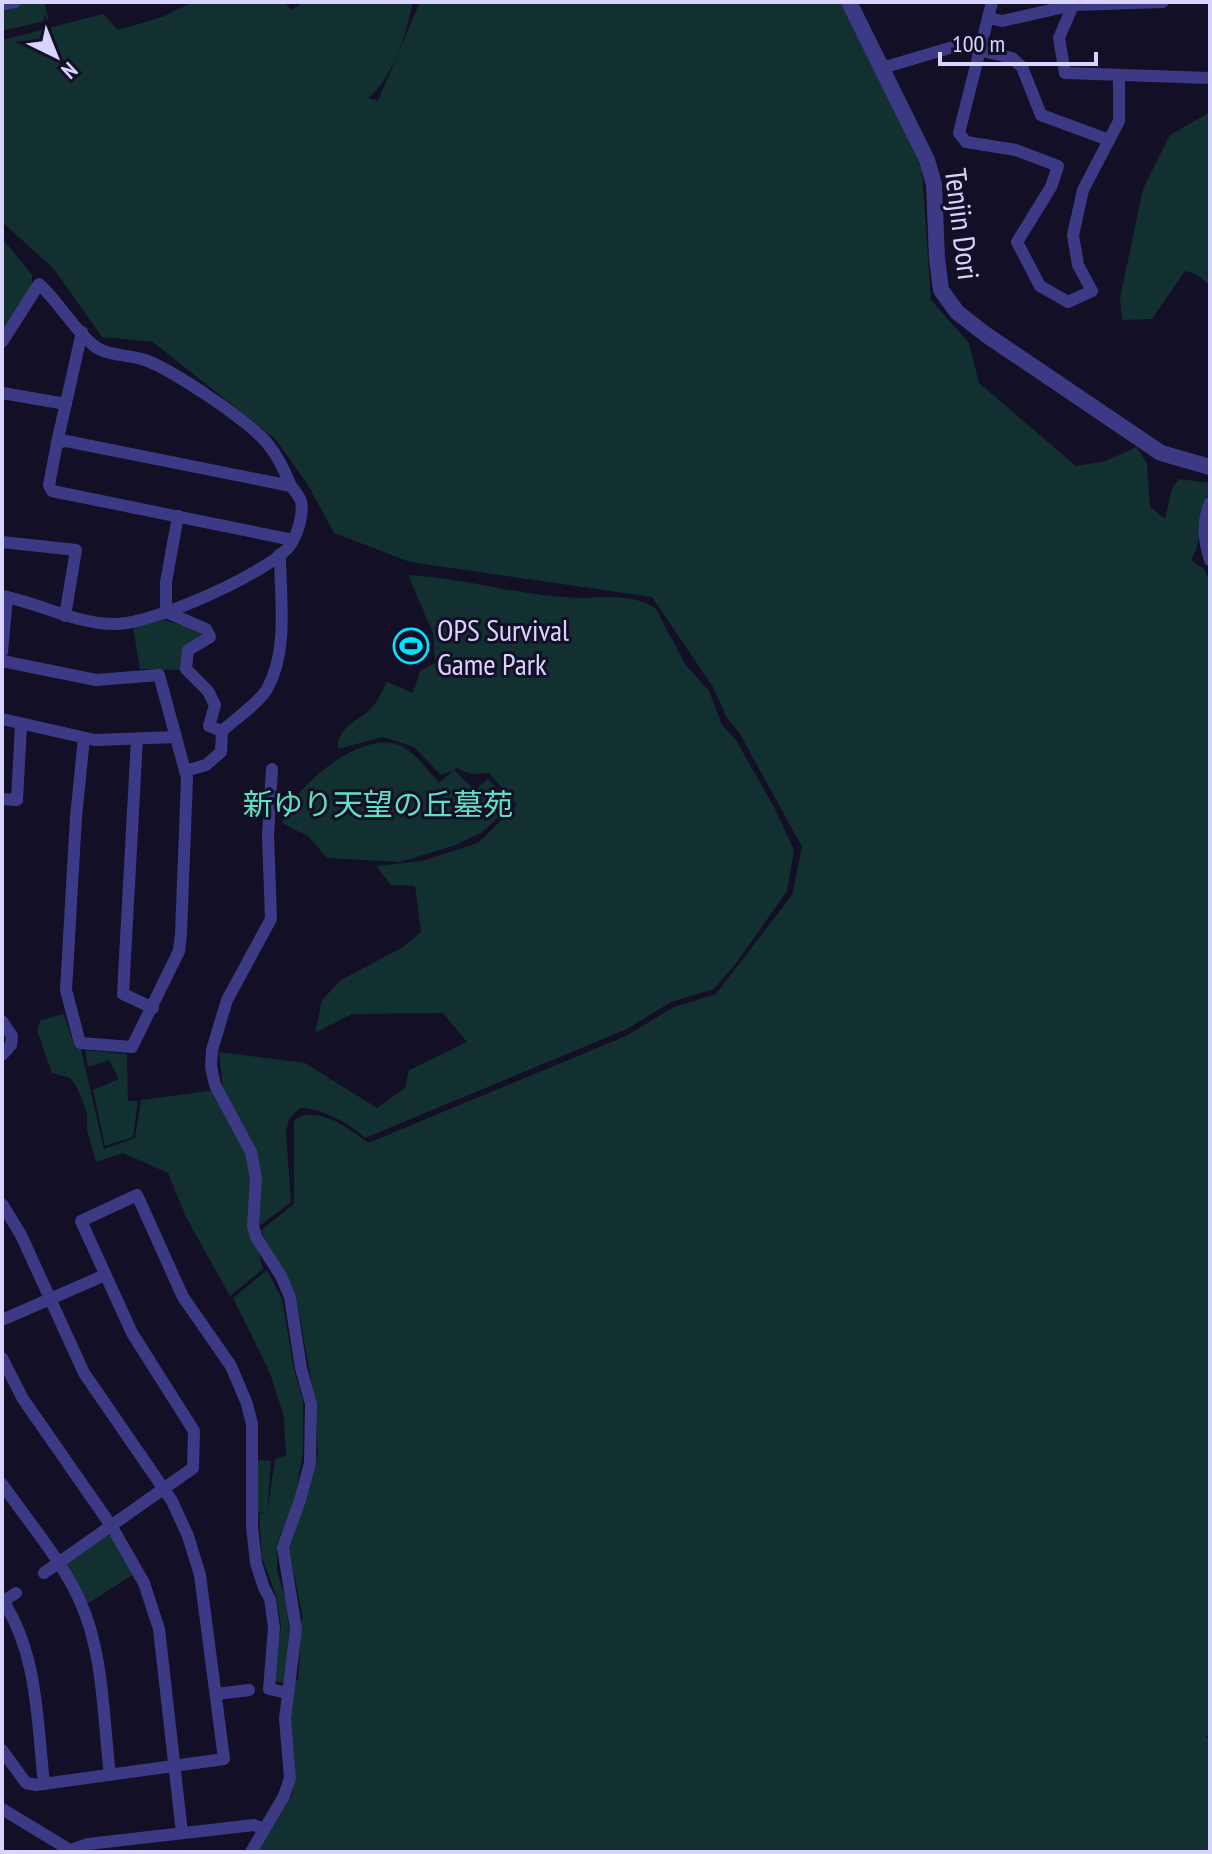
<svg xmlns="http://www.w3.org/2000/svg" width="1212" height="1854" font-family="'PT Sans Narrow','Noto Sans JP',sans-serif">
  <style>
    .green { fill: #12302f }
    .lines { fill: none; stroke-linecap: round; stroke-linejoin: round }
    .minor { stroke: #3d3a85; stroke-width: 12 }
    .tertiary { stroke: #3d3a85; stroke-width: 16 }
    .labels { text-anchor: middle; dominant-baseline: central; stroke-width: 6; stroke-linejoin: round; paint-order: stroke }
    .street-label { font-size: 30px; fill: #d9d4ff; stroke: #130f26 }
    .poi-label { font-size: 30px; fill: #d9d4ff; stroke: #130f26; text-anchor: start }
    .park-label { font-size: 30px; fill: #5fe0c0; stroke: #130f26 }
  </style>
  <rect width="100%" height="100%" fill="#130f26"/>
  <g class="green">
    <polygon points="28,2 44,2 49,20 2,31 2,7"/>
    <path d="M 193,2 L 284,2 L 292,10 L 303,2 L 413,2 C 406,34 394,77 368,98 L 378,101 L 420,2 L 840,2 L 881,79 L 922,170 L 931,300 L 969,343 L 979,383 L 1076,466 L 1105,461 L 1137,447 L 1147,464 L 1150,507 L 1165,519 L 1172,488 L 1179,479 L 1210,483 L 1197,547 L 1191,560 L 1204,569 L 1210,582 L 1210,1735 L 1205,1737 L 1210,1738 L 1210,1852 L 257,1852 L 292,1795 L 294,1777 L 290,1721 L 293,1685 L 274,1681 L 281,1625 L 276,1595 L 262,1558 L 259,1515 L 266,1512 L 257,1513 L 256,1460 L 271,1461 L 267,1513 L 275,1459 L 286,1456 L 284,1417 L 270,1373 L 233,1298 L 267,1270 L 282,1299 L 294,1369 L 303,1401 L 303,1453 L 295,1497 L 277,1544 L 277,1571 L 285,1597 L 289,1629 L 288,1676 L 298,1681 L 302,1614 L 289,1549 L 318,1453 L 315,1401 L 296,1296 L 260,1231 L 294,1204 L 294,1121 C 315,1103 350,1129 368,1143 L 626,1036 L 674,1007 L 716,994 L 792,895 L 802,847 L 740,734 L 727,718 L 713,687 L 652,597 L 410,562 L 334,533 L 308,485 L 276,440 L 153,342 L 102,337 L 53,268 L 2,222 L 2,40 L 103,14 L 118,30 L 162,17 Z"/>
    <polygon points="1210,112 1210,285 1196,274 1185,271 1152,319 1122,320 1120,298 1143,189 1170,135"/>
    <polygon points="2,238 32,275 32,287 2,336"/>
    <path d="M 408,575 C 465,578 521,596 578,598 C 602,598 636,593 656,609 L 685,664 L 709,691 L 722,725 L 736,740 L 774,807 L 794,850 L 787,891 L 737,962 L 714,989 L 671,1002 L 627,1029 L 365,1138 C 348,1122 323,1109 300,1108 L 289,1119 L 286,1132 L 291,1202 L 253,1231 L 263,1269 L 230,1296 L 186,1217 L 168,1173 L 123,1153 L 96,1162 L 87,1130 L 87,1112 L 76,1086 L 70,1078 L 52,1073 L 37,1031 L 41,1020 L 64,1014 L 75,1048 L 81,1049 L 104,1149 L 135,1138 L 141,1100 L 223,1089 L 219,1052 L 305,1063 L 377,1108 L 405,1088 L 409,1070 L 467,1042 L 443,1013 L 352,1014 L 315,1033 L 322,1000 L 341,980 L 403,947 L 421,932 L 415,886 L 391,885 L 376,866 L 422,861 L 478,843 L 517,805 L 489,773 L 471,774 L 456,768 L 454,770 L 475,790 L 488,779 L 512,805 L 481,833 L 453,846 L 400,862 L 327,858 L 309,837 L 282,823 C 287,812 293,800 301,791 C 321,768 371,729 403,747 C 417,755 429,771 439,783 L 454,770 L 441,775 L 414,747 L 383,737 L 338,749 C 336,726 362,720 374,705 C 379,698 383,689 387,682 L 413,693 L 420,671 L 435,663 L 433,633 Z"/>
    <polygon points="164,620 201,630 202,636 181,670 140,669 133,627"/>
    <polygon points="85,1050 127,1054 128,1101 138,1101 133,1137 105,1146 93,1090 119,1079 109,1060 88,1067"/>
    <polygon points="107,1536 111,1536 134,1574 87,1604 67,1567 67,1563"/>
  </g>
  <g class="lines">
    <g class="minor">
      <polyline points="992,2 959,133 966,142 1016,150 1058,166 1051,187 1017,242 1040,286 1068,302 1092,291 1078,265 1073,235 1083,190 1119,121 1119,75"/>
      <polyline points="2,5 15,2"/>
      <polyline points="1073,5 1059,38 1065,73 1210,78"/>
      <polyline points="989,18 1002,21 1073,5 1163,2"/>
      <polyline points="882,68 953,47 962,46 1012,58 1022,67 1041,115 1109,140"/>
      <path d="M 2,342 L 39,284 C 59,302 72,327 92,344 C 106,357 128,354 145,360 C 173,370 247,420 267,443 C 278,456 284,470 291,486"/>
      <polyline points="2,393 66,404"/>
      <polyline points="57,443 82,332"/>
      <path d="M 1210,503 C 1202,521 1204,542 1210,560"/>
      <polyline points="178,516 166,582 166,612 206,629 210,637 188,650 186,669 208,691 215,705 209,726 222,731"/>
      <polyline points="2,542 76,550 65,616"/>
      <path d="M 2,596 C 40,603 75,624 115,624 C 151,625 263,575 288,548 C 297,537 304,515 301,501 C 299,496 294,490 291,486 L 66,441 L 57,443 L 49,485 L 52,491 L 293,540"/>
      <polyline points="2,652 7,597"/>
      <polyline points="2,661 96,680 159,675 187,778 181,934 179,951 132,1047 80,1043 66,990 76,817 84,738"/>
      <polyline points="2,719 95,740 176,737"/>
      <polyline points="137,739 123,994 153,1008"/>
      <path d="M 185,771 L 206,765 L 221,752 L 222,731 C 235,719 258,704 267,689 C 289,650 280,597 280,554"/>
      <polyline points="2,799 17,800 21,725"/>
      <polyline points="2,1021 12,1036 11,1045 2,1055"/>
      <polyline points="2,1204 21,1235 84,1373 172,1501 188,1536 200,1575 224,1759 36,1785 26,1783 2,1750"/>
      <polyline points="2,1320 105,1275"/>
      <polyline points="2,1358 23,1399 112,1527 144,1583 159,1629 182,1833"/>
      <path d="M 2,1484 C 26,1518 64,1564 80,1601 C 104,1654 103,1718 110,1775"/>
      <polyline points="44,1573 193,1468 194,1431 132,1333 81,1221 137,1195 183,1297 231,1366 247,1404 252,1424 252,1526 256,1563 264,1588 270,1599 274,1628 269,1689 288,1693"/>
      <path d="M 2,1599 C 38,1654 37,1720 44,1784"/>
      <polyline points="2,1602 16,1593"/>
      <polyline points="217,1694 249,1690"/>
      <polyline points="2,1809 73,1852"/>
      <polyline points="71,1850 88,1844 254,1825 264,1829"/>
      <polyline points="251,1852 284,1796 290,1778 285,1719 296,1629 283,1547 300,1500 310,1463 311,1404 301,1368 290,1297 281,1276 256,1237 253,1226 256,1178 251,1152 215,1085 211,1067 212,1050 227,1000 271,919 268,835 272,769"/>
    </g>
    <polyline class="tertiary" points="849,2 927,160 934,184 937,258 941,290 957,312 985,334 1161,453 1210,467"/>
  </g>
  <defs>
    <g id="stadium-ring" transform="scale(1.8)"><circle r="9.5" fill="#130f26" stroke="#00e5ff" stroke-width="1.5"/><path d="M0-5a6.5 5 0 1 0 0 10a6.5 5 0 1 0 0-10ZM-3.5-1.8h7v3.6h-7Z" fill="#00e5ff"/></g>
  </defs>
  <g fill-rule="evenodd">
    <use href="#stadium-ring" x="411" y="646"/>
  </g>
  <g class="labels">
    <g class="street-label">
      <text transform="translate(963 224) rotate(83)">Tenjin Dori</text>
    </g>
    <g class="poi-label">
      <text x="437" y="629">OPS Survival<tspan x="437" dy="34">Game Park</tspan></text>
    </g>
    <g class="park-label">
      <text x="378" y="803">新ゆり天望の丘墓苑</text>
    </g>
  </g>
  <rect width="1212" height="1854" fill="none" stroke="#d9d4ff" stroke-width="8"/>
  <g transform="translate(56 56) rotate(137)" stroke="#130f26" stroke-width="6" paint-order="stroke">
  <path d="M0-6L14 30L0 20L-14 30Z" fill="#d9d4ff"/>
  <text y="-12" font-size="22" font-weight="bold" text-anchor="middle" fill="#d9d4ff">N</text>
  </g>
  <path d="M940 52v12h156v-12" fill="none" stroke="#d9d4ff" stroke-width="4"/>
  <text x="952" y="52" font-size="24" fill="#d9d4ff" stroke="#130f26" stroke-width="6" paint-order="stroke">100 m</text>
</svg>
